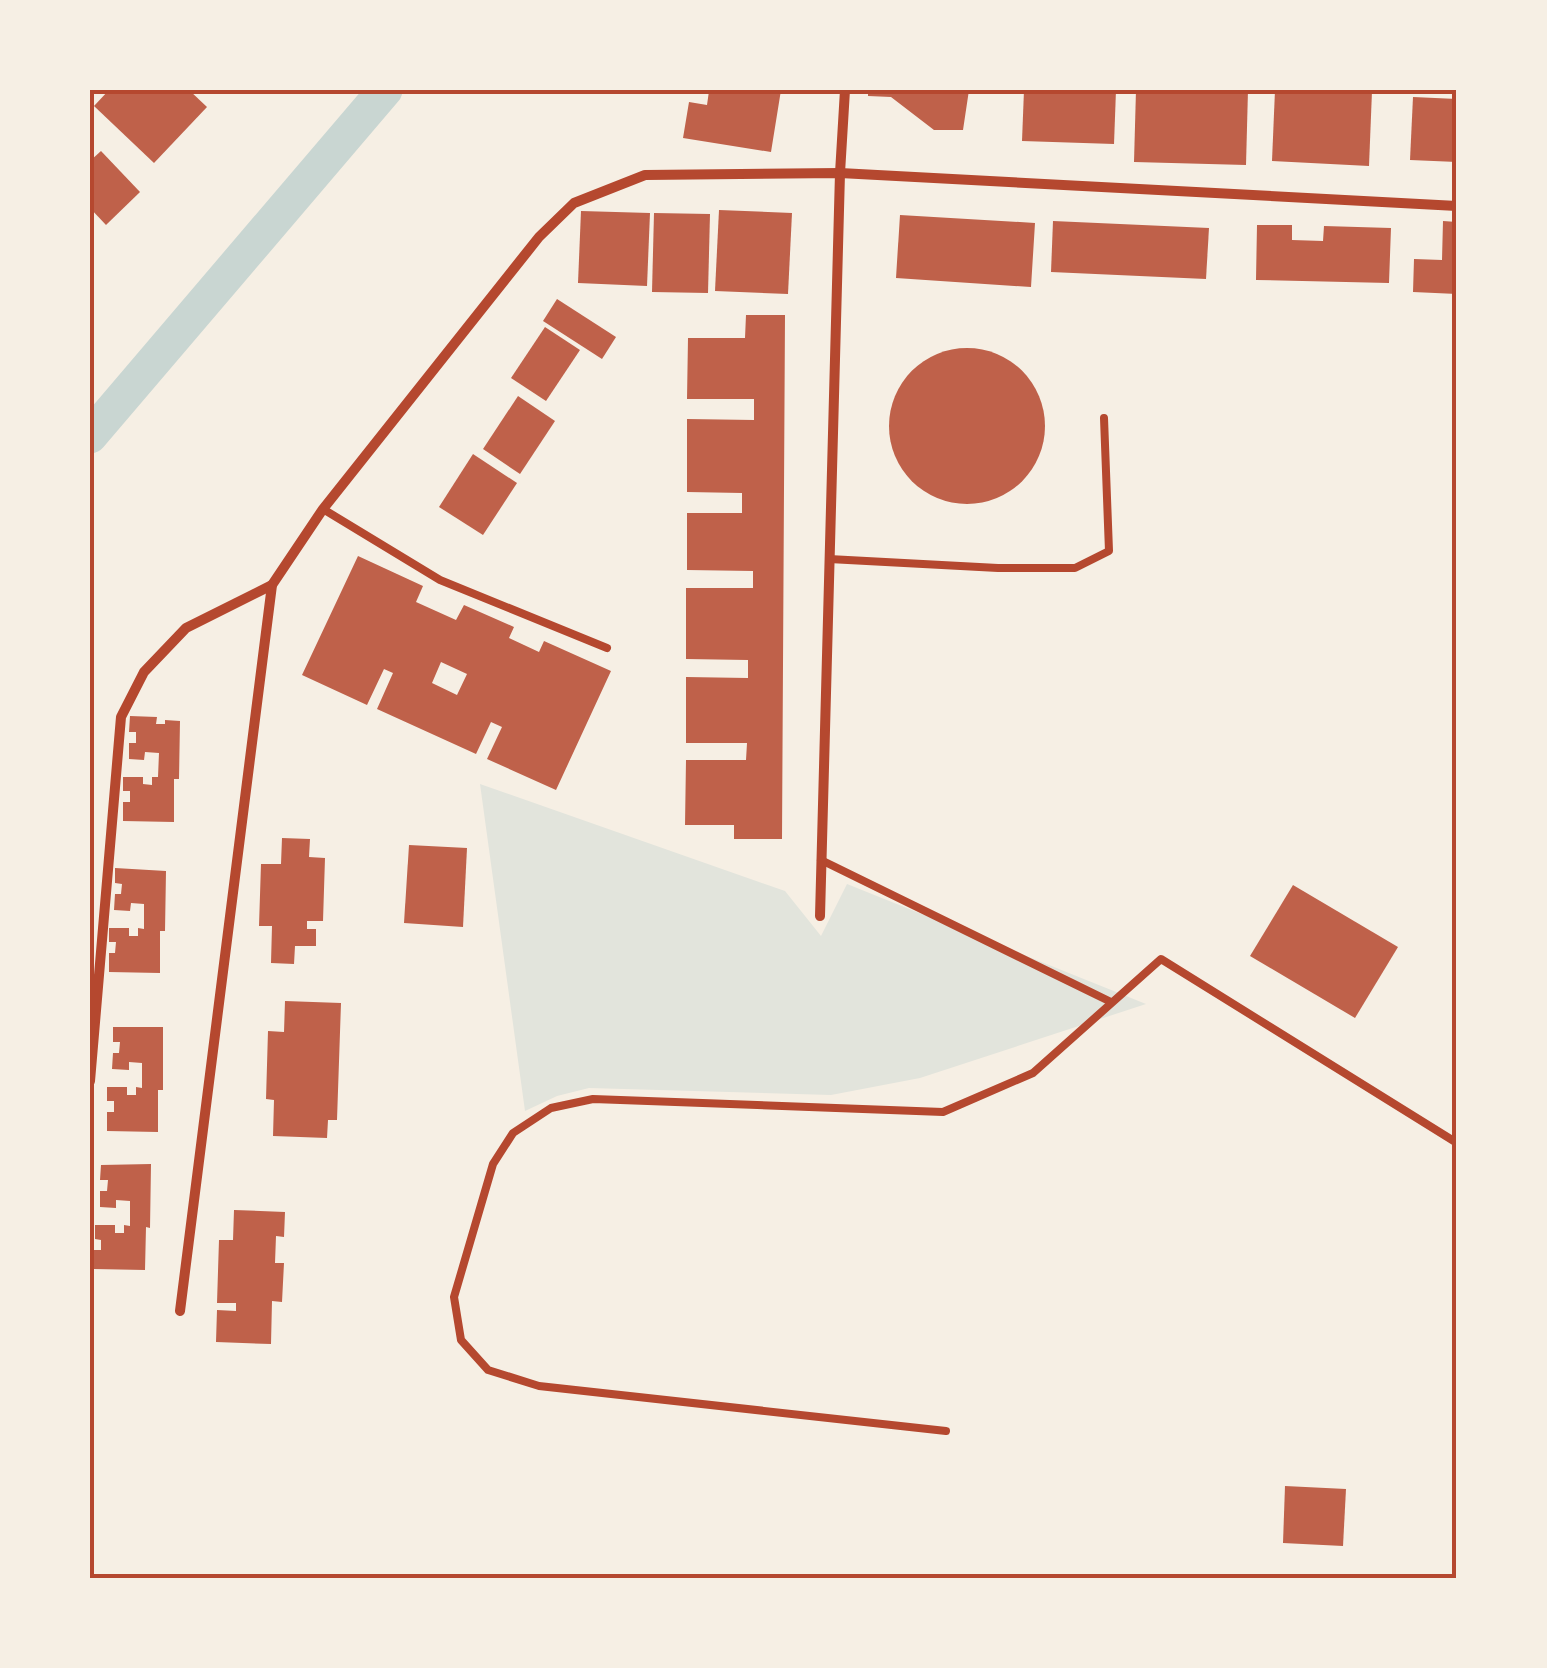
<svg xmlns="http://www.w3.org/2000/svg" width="1547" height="1668" font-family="'Space Grotesk',sans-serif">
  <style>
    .green { fill: #e2e4dc }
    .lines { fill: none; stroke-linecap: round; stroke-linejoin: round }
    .canal { stroke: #c9d6d2; stroke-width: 35 }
    .building { fill: #bf614a; fill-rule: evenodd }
    .service { stroke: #b5482f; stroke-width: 8 }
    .minor { stroke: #b5482f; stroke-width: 10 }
    .neatline { fill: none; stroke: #b5482f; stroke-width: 4 }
  </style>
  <rect width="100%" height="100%" fill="#f6efe4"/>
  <polygon class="green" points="480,784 785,891 821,936 847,884 1146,1004 920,1078 831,1095 589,1088 557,1096 525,1111"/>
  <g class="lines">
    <polyline class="canal" points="90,436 385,90"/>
  </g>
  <g class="building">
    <polygon points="109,90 189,90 207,107 154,163 94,106"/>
    <polygon points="722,90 781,90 771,152 683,138 689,102 707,105 709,91 721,94"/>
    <polygon points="868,90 969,90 963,130 934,130 891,97 868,96"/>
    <polygon points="1024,90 1116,90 1114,144 1022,141"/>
    <polygon points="1136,90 1248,90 1246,165 1134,162"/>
    <polygon points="1275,90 1372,91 1369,166 1272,161"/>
    <polygon points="1413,97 1457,99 1457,162 1410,160"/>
    <polygon points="101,151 140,192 106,225 90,208 90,161"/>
    <polygon points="719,210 792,213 788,294 715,291"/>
    <polygon points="581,211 650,213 647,286 578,283"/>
    <polygon points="654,213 710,214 708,293 652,292"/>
    <polygon points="900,215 1035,223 1031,287 896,278"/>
    <polygon points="1053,221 1209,228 1206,279 1051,272"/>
    <polygon points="1443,221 1457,222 1457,294 1413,292 1414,259 1442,260"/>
    <polygon points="1257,225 1292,225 1292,240 1323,241 1324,226 1391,228 1389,283 1256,280"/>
    <polygon points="557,299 616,337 602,359 543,321"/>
    <polygon points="746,315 785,315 782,839 734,839 734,825 685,825 686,760 746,760 747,743 686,743 686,677 748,678 748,660 686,659 686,588 753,588 753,571 687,570 687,513 742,513 742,493 687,492 687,419 754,420 754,399 687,399 688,338 745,338"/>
    <polygon points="545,327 580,350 546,401 511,378"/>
    <circle cx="967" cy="426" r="78"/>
    <polygon points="518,396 555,421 520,474 483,449"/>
    <polygon points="473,454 517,483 483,535 439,507"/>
    <path d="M 358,556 L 423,586 L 416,602 L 456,620 L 464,605 L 514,627 L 509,638 L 539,652 L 544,641 L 611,671 L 556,790 L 487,759 L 502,727 L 491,722 L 476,754 L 377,709 L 393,673 L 384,669 L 367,705 L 302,675 ZM 441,662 L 467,674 L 457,695 L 432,683 Z"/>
    <polygon points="130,716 157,717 156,724 165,724 165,720 180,721 179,779 174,779 174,822 123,821 123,802 130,802 130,791 123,791 123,777 143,777 143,784 152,785 152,777 158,777 159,753 145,752 144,760 129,759 129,743 136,743 136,732 129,732"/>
    <polygon points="282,838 310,839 309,857 325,858 323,921 307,921 307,929 316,929 316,946 295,946 294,964 271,963 272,926 259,926 261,864 281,864"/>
    <polygon points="409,845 467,848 463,927 404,923"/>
    <polygon points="115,868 166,871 165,931 160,931 160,973 109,972 109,953 115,953 116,942 109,942 109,928 129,928 129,936 138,936 138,928 144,929 144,904 131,903 130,911 114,910 115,894 121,894 122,884 115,883"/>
    <polygon points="1293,885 1398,947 1355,1018 1250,956"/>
    <polygon points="285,1001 341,1003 337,1120 328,1120 327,1138 273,1136 274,1100 266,1099 268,1031 284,1032"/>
    <polygon points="113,1027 163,1027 163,1090 158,1090 158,1132 107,1131 107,1112 114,1112 114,1101 107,1101 107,1087 127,1087 127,1095 136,1095 136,1087 142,1088 142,1063 129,1062 129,1070 112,1069 113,1053 119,1053 120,1042 113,1042"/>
    <polygon points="151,1164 150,1228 146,1227 145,1270 94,1269 94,1250 101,1250 101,1240 95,1239 95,1225 115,1225 115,1233 124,1233 124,1225 130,1226 130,1201 116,1200 116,1208 100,1207 100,1191 107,1191 108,1180 100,1180 101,1165"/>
    <polygon points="234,1210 285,1212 284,1237 276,1236 275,1263 284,1263 282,1302 272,1301 271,1344 216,1342 217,1310 236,1311 236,1303 217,1303 219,1240 233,1240"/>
    <polygon points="1285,1486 1346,1489 1343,1546 1283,1543"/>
  </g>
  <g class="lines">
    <g class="service">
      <polyline points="323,509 440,580 607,648"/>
      <polyline points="829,559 998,568 1075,568 1109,551 1104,418"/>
      <polyline points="821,860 1111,1002"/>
      <polyline points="946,1431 539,1386 488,1370 461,1340 454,1297 493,1164 513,1133 551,1108 593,1099 943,1112 1033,1073 1161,959 1457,1143"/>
    </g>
    <g class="minor">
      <polyline points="820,916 840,173 845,90"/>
      <polyline points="90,1081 121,717 144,672 186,628 272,585"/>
      <polyline points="180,1311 272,585 323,509 539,237 574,203 645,175 840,173 1457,206"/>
    </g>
  </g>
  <rect width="1547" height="1668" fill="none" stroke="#f6efe4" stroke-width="185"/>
  <rect x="92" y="92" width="1362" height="1484" class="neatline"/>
</svg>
